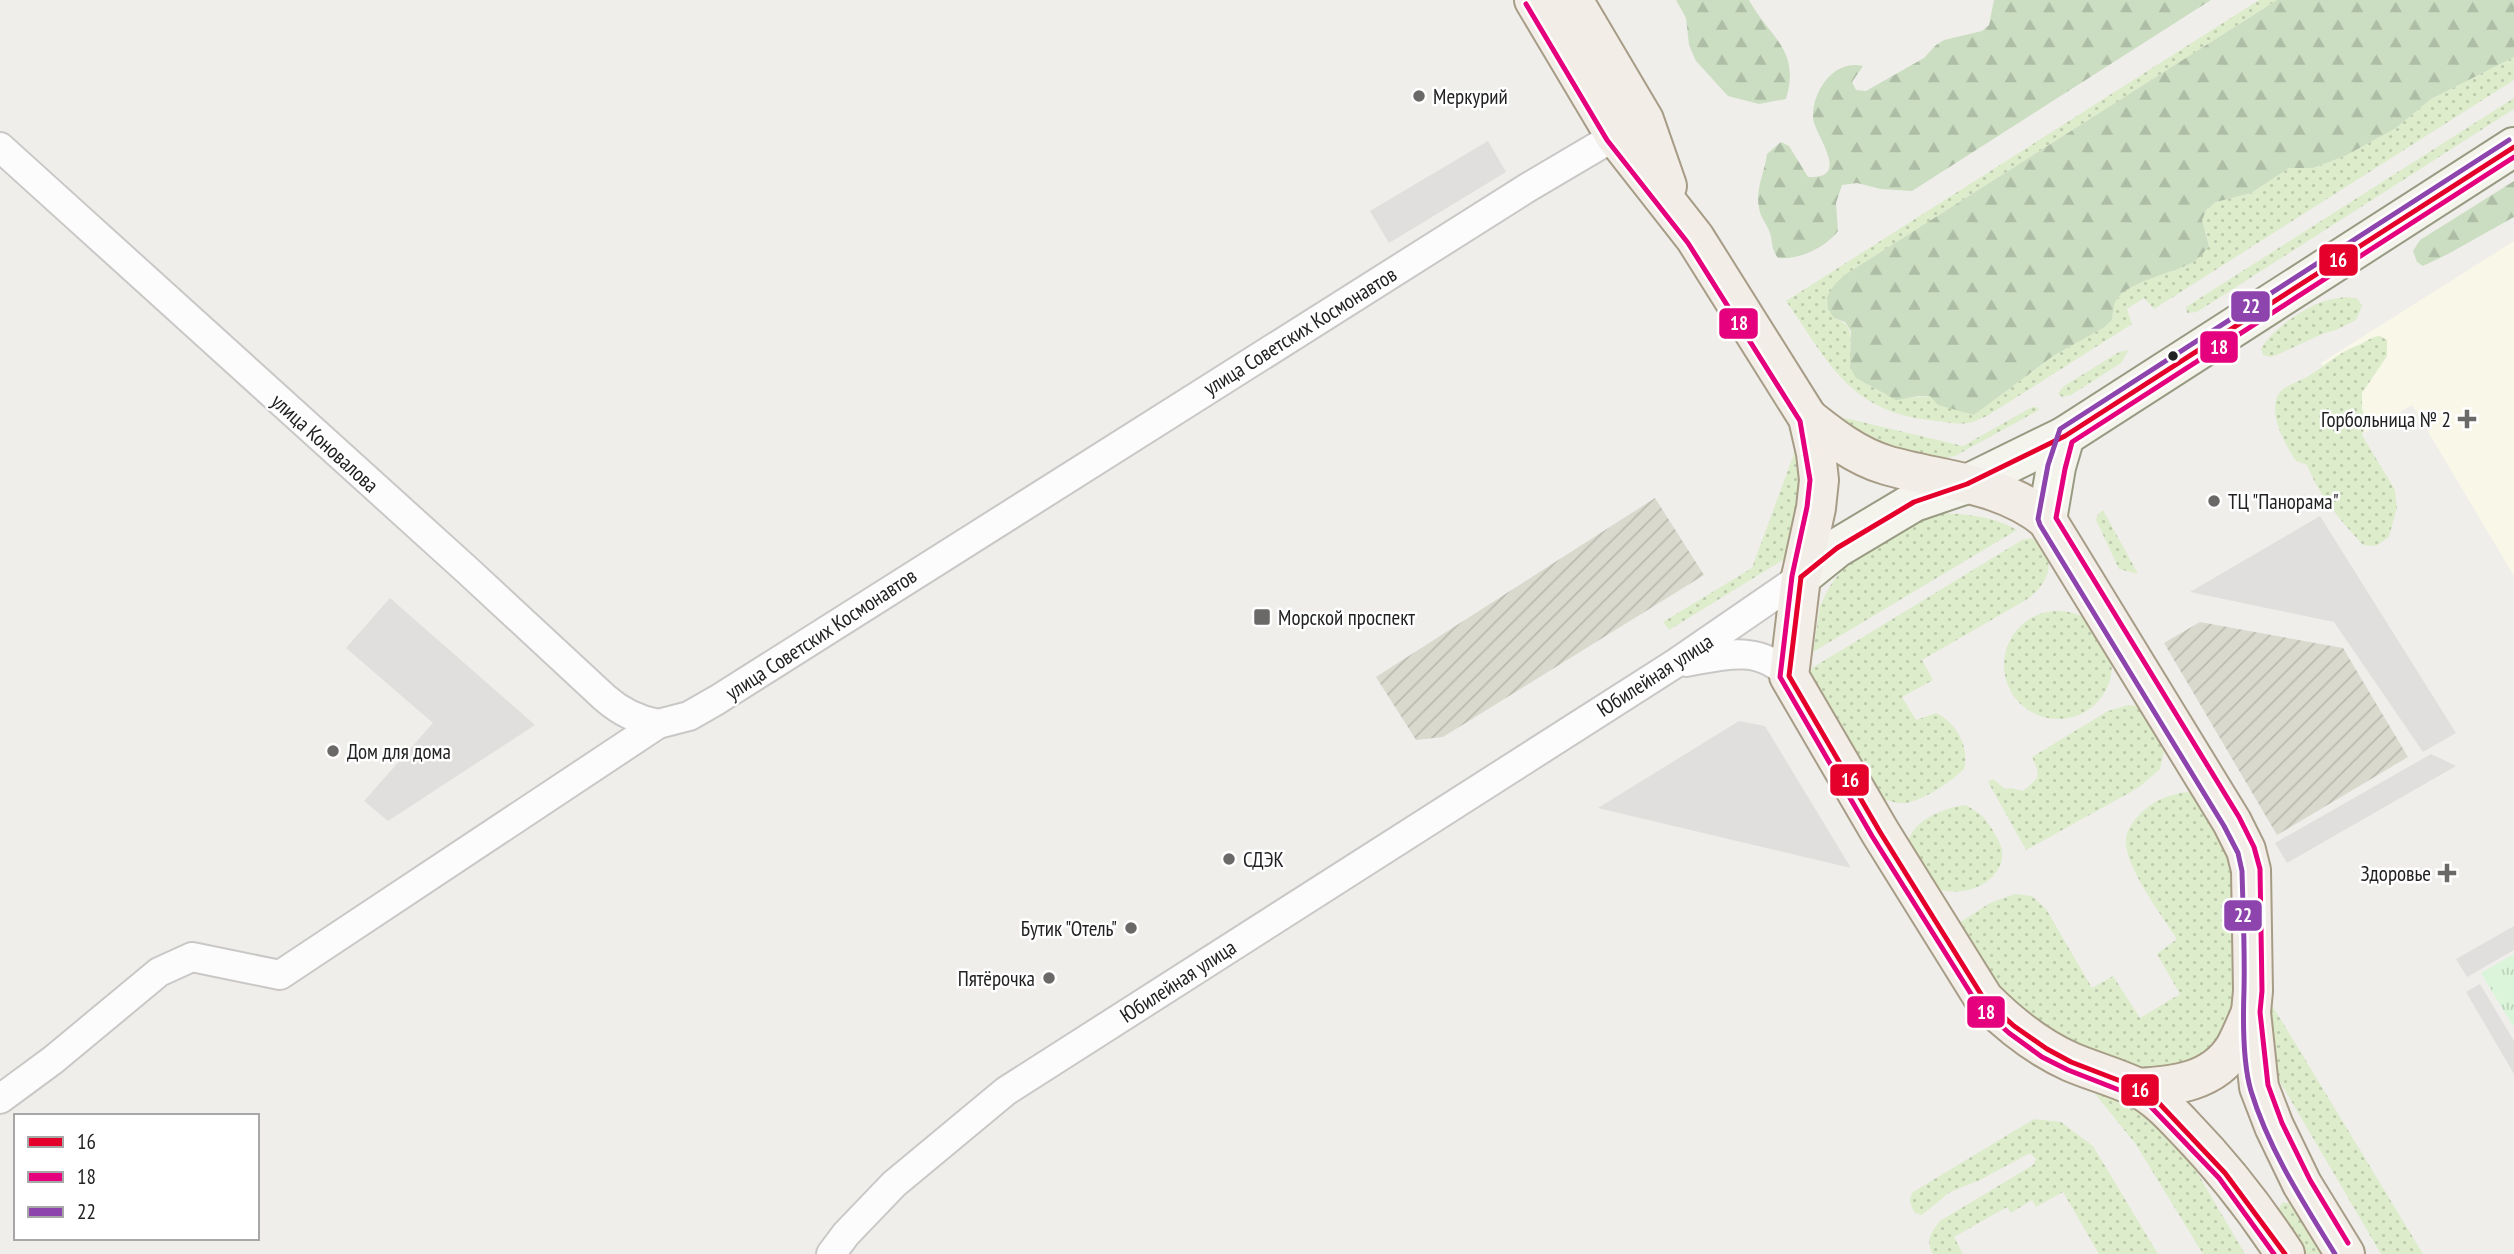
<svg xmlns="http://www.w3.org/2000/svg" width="2514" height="1254" font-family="'PT Sans Narrow',sans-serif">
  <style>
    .education { fill: #f8f7e8 }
    .construction { fill: url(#construction-furrows) }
    .grass { fill: url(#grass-dots) }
    .forest { fill: url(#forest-firs) }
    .park { fill: url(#park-tufts) }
    .parking { fill: #e0dfde }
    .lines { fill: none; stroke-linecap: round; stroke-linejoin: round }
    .street-casing { stroke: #c9c8c7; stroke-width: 32 }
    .secondary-casing { stroke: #999a82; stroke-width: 42 }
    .primary-casing { stroke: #a79c86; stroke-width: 42 }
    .street { stroke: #fdfcfc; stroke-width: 28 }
    .secondary { stroke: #f4f4ed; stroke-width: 38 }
    .primary { stroke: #f3ede7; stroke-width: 38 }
    .bus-1-casing { stroke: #fff; stroke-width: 10 }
    .bus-2-casing { stroke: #fff; stroke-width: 10 }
    .bus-3-casing { stroke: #fff; stroke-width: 10 }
    .bus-1 { stroke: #e4002b; stroke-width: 5 }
    .bus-2 { stroke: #e5007d; stroke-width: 5 }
    .bus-3 { stroke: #8e44ad; stroke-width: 5 }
    .poi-dot { fill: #6a6968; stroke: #fff; stroke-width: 2.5 }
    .bus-dot { fill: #222; stroke: #fff; stroke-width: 2.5 }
    .labels { text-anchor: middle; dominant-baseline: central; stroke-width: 5; stroke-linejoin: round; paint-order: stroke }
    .poi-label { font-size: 21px; fill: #222; stroke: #fff; text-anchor: start }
    .street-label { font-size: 21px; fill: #222; stroke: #fff }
    .line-badge { stroke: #fff; stroke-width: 2.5 }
    .badge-label { font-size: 19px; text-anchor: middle; font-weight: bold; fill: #fff }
  </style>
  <defs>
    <pattern id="construction-furrows" width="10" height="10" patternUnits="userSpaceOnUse" patternTransform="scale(1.75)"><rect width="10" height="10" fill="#d9d9cd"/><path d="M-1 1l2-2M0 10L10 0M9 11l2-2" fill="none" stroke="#babab0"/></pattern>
    <pattern id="grass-dots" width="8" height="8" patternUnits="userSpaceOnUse" patternTransform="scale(1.75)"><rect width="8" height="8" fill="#ddeccb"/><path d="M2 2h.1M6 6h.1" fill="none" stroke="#bdcaae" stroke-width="1.8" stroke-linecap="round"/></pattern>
    <pattern id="forest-firs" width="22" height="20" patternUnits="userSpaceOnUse" patternTransform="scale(1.75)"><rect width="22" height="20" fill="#cbdec1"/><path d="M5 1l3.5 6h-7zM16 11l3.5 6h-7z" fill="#aebea6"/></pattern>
    <pattern id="park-tufts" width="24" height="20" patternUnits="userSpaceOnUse" patternTransform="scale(1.75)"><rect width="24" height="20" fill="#daf5da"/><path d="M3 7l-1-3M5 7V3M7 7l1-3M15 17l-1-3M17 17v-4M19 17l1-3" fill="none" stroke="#bbd2bb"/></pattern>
  </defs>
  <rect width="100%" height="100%" fill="#f0eeeb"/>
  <polygon class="education" points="2514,241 2514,576 2412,405 2364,433 2321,363"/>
  <g class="construction">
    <polygon points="1655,498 1704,575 1443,737 1416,740 1376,677"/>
    <polygon points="2200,622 2343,648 2408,757 2277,835 2164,643"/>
  </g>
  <g class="grass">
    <path d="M 2259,0 L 2277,0 L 1843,276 L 1834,285 L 1834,318 C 1856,327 1849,336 1851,355 C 1851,363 1855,371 1857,378 L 1886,395 L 1908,398 L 1930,396 L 1974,415 L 2053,356 L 2103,328 L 2112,320 C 2113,313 2113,305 2117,299 C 2129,281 2175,273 2193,262 C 2200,258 2204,252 2209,245 L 2202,220 L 2207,209 L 2216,202 L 2251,193 L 2289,168 L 2313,168 L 2345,156 L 2396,128 L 2431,99 L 2514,57 L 2514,80 L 2154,309 L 2144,298 L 2127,309 L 2132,324 L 1987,416 C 1981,418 1974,423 1967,423 C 1956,425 1941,421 1929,420 C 1849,411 1828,361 1786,301 Z"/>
    <polygon points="2514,98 2514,109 2197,312 2187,313 2186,307"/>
    <path d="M 2346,297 L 2358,299 L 2362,306 L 2356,320 L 2336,330 L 2322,334 L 2277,355 L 2270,357 L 2263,355 L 2261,349 C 2271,330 2304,308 2324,301 C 2331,299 2339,298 2346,297 Z"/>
    <path d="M 2380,336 L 2387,340 L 2387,356 L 2362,393 L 2362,408 L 2366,424 L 2362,435 L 2395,490 L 2397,507 L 2389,537 L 2376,546 L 2363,545 C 2340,520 2320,497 2307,465 L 2296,461 C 2286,445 2271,421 2276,400 C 2279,387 2294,384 2305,378 C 2323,368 2336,354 2356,346 C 2365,343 2370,337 2380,336 Z"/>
    <polygon points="2129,350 2121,363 2071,395 2062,397 2058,393 2064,386 2119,352"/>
    <polygon points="2032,407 2037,407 2039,410 1955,456 1931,461 1832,426 1845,418 1963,446"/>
    <path d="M 1799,449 C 1800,488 1802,524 1783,560 L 1669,630 L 1663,622 L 1752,568 L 1795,451 Z"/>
    <polygon points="2103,510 2138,574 2119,569 2096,520 2098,514"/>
    <path d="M 1939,513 C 1966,514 1993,516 2017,530 L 1813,652 L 1820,606 L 1830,586 L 1849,560 L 1892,527 Z"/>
    <path d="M 2032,538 C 2059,558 2050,583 2026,600 L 1922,660 L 1933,680 L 1902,697 L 1916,720 L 1936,713 C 1956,722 1970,747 1964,769 C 1950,782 1929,797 1910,802 C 1901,805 1890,801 1882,799 L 1808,686 L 1812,668 L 2022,540 Z"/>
    <circle cx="2058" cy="665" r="54"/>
    <path d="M 2128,705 L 2139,706 L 2165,748 L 2160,769 L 2138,788 L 2026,850 L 1988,782 L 1993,779 L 2005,789 L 2011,788 L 2023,791 C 2039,777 2042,778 2032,757 L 2108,711 Z"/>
    <path d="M 2186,792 L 2193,793 L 2226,848 L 2237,900 L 2235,998 L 2225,1030 L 2210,1049 L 2181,1067 L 2150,1074 L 2030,1029 L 1958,935 L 1959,923 L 1990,903 L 2015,894 L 2032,896 L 2046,909 L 2092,988 L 2113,976 L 2140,1018 L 2180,994 L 2157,954 L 2177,939 C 2163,917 2122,863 2126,838 C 2127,830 2133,821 2139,815 C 2152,801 2167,795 2186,792 Z"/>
    <path d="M 1965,805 C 1979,812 1984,816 1992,829 C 1997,838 2004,847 2002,859 C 1997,887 1955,900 1932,886 C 1926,882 1920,871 1916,865 C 1890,831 1936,809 1965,805 Z"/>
    <polygon points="2272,1005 2423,1254 2381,1254 2272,1068 2267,1012"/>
    <polygon points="2098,1090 2147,1117 2175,1140 2192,1164 2245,1254 2203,1254 2135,1143 2095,1094"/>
    <path d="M 2034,1119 L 2061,1122 L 2093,1146 L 2158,1254 L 2099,1254 L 2063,1192 L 2036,1207 L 2032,1200 L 2011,1213 L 2007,1207 L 1954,1237 L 1963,1254 L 1933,1254 C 1925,1241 1931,1232 1940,1221 L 2033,1165 L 2036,1159 L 2030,1153 L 1980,1180 L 1950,1192 L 1922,1215 L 1915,1213 C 1910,1205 1908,1200 1913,1192 Z"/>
    <polygon points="2283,1202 2296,1205 2325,1254 2302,1254 2280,1215 2279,1208"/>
  </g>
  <g class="forest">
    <path d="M 1676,0 L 1749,0 C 1769,37 1801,49 1786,99 L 1759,104 L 1728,96 L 1696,61 L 1689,45 L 1686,18 Z"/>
    <path d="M 1994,0 L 2211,0 L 1912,191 L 1881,189 L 1857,183 L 1842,185 L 1836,203 L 1838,231 C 1825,248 1799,260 1778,258 C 1771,249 1773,243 1770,233 C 1767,224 1760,217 1759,208 C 1755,190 1765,171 1767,154 L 1781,142 L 1789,146 L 1808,177 C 1853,180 1814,134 1813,118 C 1812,91 1834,59 1863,66 L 1852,82 L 1856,90 L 1866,91 L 1924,58 L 1936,45 L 1944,40 L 1982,31 L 1989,25 Z"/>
    <path d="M 2277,0 L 2514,0 L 2514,57 L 2431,99 L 2396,128 L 2345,156 L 2313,168 L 2289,168 L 2251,193 L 2216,202 L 2207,209 L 2202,220 L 2209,246 C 2204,252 2200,258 2193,262 C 2175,273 2129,281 2117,299 C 2113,305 2113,313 2112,320 L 2103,328 L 2053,356 L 1974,415 L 1938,405 L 1930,396 L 1919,396 L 1896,400 L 1856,378 L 1850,367 L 1851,331 L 1845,322 L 1834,318 L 1828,309 L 1827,297 L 1834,285 L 1843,276 Z"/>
    <polygon points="2514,181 2514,217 2448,254 2423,266 2417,262 2413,251 2420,240"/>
  </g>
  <polygon class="park" points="2514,954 2514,1025 2513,1026 2481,973"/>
  <g class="parking">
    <polygon points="1488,141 1506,172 1389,243 1370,211"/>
    <polygon points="2320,516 2456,733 2423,752 2334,622 2190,592"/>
    <polygon points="390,598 535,725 388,821 364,801 433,723 346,648"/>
    <polygon points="1739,721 1765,726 1851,868 1598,808"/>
    <polygon points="2431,754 2456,766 2287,863 2275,843"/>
    <polygon points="2514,926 2514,950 2467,977 2456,959"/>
    <polygon points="2480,984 2514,1041 2514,1074 2466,992"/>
  </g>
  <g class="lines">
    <g class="street-casing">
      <g id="street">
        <path d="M 0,147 L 467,570 L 605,698 C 621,712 637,720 658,724"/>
        <path d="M 1686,662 C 1724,655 1759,644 1789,676"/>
        <polyline points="0,1099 53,1060 159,972 192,957 280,975 658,724 689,716 717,700 1527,188 1632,126"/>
        <polyline points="831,1254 846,1234 894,1184 1006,1091 1676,663 1801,577"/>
      </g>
    </g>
    <g class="secondary-casing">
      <g id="secondary">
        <polyline points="2047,520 2056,467 2065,436"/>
        <polyline points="1801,577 1837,548 1914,502 1967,484 2065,436 2514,147"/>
      </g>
    </g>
    <g class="primary-casing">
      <g id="primary">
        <path d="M 1534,0 L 1615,136 L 1695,238 L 1808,418 L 1816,453 L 1819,480 L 1816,508 L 1801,577 L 1789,676 L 1880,832 L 1984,999 C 2010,1025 2037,1047 2071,1062 C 2092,1071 2115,1077 2136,1087 C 2155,1096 2171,1113 2185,1128 C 2223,1167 2255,1208 2285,1254"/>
        <polyline points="1573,0 1644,120 1667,186"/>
        <path d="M 1808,418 C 1832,437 1856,456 1886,465 C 1940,481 2002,482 2047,520 L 2232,822 L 2246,850 L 2251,870 L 2253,991 L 2251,1012 L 2259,1087 L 2274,1126 L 2302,1184 L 2345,1254"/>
        <path d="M 2137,1088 C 2174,1086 2214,1082 2235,1047 C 2241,1036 2246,1024 2251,1012"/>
      </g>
    </g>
    <use href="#street" class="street"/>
    <use href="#secondary" class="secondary"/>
    <use href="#primary" class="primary"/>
    <g class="bus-1-casing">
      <g id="bus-1">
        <polyline points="1801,577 1789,676 1880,832 1984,999 2014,1026 2047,1049 2071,1062 2136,1087 2156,1100 2225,1173 2285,1254"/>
        <polyline points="1801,577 1837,548 1914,502 1967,484 2065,436 2514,147"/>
      </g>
    </g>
    <g class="bus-2-casing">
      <g id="bus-2">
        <polyline points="1526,4 1607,140 1688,243 1800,421 1810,480 1807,507 1792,576 1780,677 1872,836 1978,1005 2009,1033 2042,1057 2068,1070 2132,1095 2151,1107 2219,1178 2274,1254"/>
        <polyline points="2348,1243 2310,1180 2282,1123 2268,1085 2260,1012 2262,991 2260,869 2254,847 2239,817 2056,518 2065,469 2072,442 2514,157"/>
      </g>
    </g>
    <g class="bus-3-casing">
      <path id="bus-3" d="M 2335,1254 C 2303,1202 2269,1150 2251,1091 C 2243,1064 2243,1018 2244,990 C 2245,950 2243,911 2242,871 L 2238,853 L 2224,826 L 2040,525 L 2038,519 L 2048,465 L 2060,429 L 2509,140"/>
    </g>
    <use href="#bus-1" class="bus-1"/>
    <use href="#bus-2" class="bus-2"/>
    <use href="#bus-3" class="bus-3"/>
  </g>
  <g class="poi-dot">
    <circle cx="1419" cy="96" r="7"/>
    <path d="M2463.5 408.5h7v7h7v7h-7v7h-7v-7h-7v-7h7z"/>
    <circle cx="2214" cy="501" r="7"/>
    <rect x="1253" y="608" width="18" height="18" rx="3.5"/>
    <circle cx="333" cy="751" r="7"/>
    <circle cx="1229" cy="859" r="7"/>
    <path d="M2443.5 862.5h7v7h7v7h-7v7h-7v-7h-7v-7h7z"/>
    <circle cx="1131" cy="928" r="7"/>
    <circle cx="1049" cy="978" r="7"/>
  </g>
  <circle class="bus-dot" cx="2173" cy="356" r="6"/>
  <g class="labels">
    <g class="poi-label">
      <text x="1433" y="96">Меркурий</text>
      <text x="2451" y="419" text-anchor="end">Горбольница № 2</text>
      <text x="2228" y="501">ТЦ "Панорама"</text>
      <text x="1278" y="617">Морской проспект</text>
      <text x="347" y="751">Дом для дома</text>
      <text x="1243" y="859">СДЭК</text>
      <text x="2431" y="873" text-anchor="end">Здоровье</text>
      <text x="1117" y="928" text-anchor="end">Бутик "Отель"</text>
      <text x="1035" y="978" text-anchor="end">Пятёрочка</text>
    </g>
    <g class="street-label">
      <text transform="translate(1300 331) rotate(-32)">улица Советских Космонавтов</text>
      <text transform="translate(325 443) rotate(42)">улица Коновалова</text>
      <text transform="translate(821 634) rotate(-33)">улица Советских Космонавтов</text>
      <text transform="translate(1655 675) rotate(-33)">Юбилейная улица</text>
      <text transform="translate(1178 981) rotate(-33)">Юбилейная улица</text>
    </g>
  </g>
  <g class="line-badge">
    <rect x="2318" y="243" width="41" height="34" rx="7" fill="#e4002b"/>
    <rect x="2230" y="290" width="41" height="33" rx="7" fill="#8e44ad"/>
    <rect x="1718" y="307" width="41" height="33" rx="7" fill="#e5007d"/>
    <rect x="2199" y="330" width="40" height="34" rx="7" fill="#e5007d"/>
    <rect x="1829" y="763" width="41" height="34" rx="7" fill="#e4002b"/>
    <rect x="2223" y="899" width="40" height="33" rx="7" fill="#8e44ad"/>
    <rect x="1966" y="995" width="40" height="34" rx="7" fill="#e5007d"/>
    <rect x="2120" y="1073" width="40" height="34" rx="7" fill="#e4002b"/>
  </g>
  <g class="badge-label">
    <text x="2338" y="267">16</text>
    <text x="2251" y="313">22</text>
    <text x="1739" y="330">18</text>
    <text x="2219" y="354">18</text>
    <text x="1850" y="787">16</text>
    <text x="2243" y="922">22</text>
    <text x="1986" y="1019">18</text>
    <text x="2140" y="1097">16</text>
  </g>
  <rect x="14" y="1114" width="245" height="126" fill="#ffffff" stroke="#a7a7a7" stroke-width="2"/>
  <rect x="28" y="1137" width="35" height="10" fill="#e4002b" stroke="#a7a7a7" stroke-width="2"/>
  <text x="77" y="1149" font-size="21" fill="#222222">16</text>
  <rect x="28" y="1172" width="35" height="10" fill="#e5007d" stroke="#a7a7a7" stroke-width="2"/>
  <text x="77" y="1184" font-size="21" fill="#222222">18</text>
  <rect x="28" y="1207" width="35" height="10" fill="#8e44ad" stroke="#a7a7a7" stroke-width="2"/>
  <text x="77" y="1219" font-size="21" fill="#222222">22</text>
</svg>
